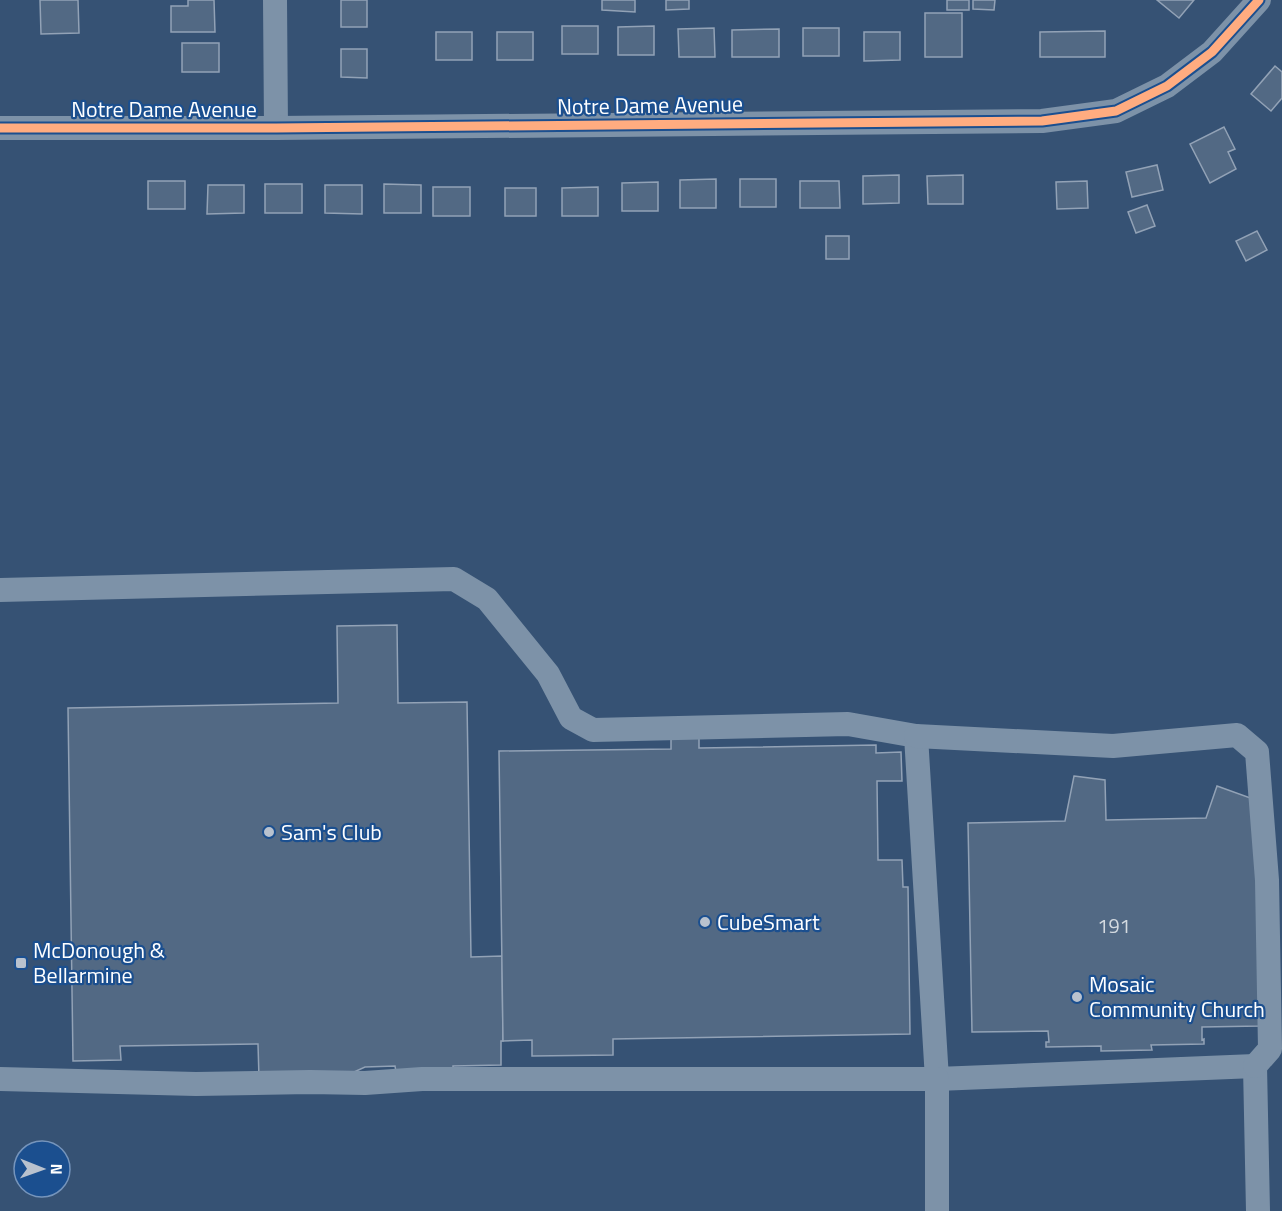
<svg xmlns="http://www.w3.org/2000/svg" width="1282" height="1211" font-family="'Titillium Web',sans-serif">
  <style>
    .building { fill: #526984; stroke: #92a2b6; stroke-width: 1.5 }
    .lines { fill: none; stroke-linecap: round; stroke-linejoin: round }
    .minor { stroke: #7d92a8; stroke-width: 24 }
    .cycleway-casing { stroke: #1b4f8f; stroke-width: 13 }
    .cycleway { stroke: #ffac80; stroke-width: 9 }
    .poi-dot { fill: #b9c2ce; stroke: #1b4f8f; stroke-width: 2 }
    .labels { text-anchor: middle; dominant-baseline: central; stroke-width: 4.5; stroke-linejoin: round; paint-order: stroke }
    .number-label { font-size: 20px; fill: #d4dae0 }
    .street-label { font-size: 22px; fill: #fff; stroke: #1b4f8f }
    .poi-label { font-size: 22px; fill: #fff; stroke: #1b4f8f; text-anchor: start }
  </style>
  <rect width="100%" height="100%" fill="#365274"/>
  <g class="building">
    <polygon points="40,0 78,0 79,33 41,34"/>
    <polygon points="188,0 214,0 215,32 171,32 171,6 188,6"/>
    <rect x="341" y="0" width="26" height="27"/>
    <polygon points="602,0 635,0 635,12 602,10"/>
    <polygon points="666,0 689,0 689,9 666,10"/>
    <rect x="947" y="0" width="22" height="10"/>
    <polygon points="973,0 995,0 994,10 973,9"/>
    <polygon points="1157,0 1194,0 1179,18"/>
    <rect x="925" y="13" width="37" height="44"/>
    <rect x="562" y="26" width="36" height="28"/>
    <polygon points="654,26 654,55 618,55 618,27"/>
    <polygon points="714,28 715,57 679,57 678,29"/>
    <rect x="803" y="28" width="36" height="28"/>
    <polygon points="779,29 779,57 732,57 732,30"/>
    <polygon points="1105,31 1105,57 1040,57 1040,32"/>
    <rect x="436" y="32" width="36" height="28"/>
    <rect x="497" y="32" width="36" height="28"/>
    <polygon points="864,32 900,32 900,60 864,61"/>
    <rect x="182" y="43" width="37" height="29"/>
    <polygon points="341,49 367,49 367,78 341,77"/>
    <polygon points="1275,66 1282,72 1282,98 1271,111 1251,94"/>
    <polygon points="1224,127 1235,149 1228,152 1236,169 1210,183 1190,144"/>
    <polygon points="1157,165 1163,190 1132,197 1126,172"/>
    <polygon points="899,175 899,203 863,204 863,176"/>
    <polygon points="963,175 963,204 928,204 927,176"/>
    <polygon points="716,179 716,208 680,208 680,180"/>
    <rect x="740" y="179" width="36" height="28"/>
    <rect x="148" y="181" width="37" height="28"/>
    <polygon points="800,181 839,181 840,208 800,208"/>
    <polygon points="1087,181 1088,208 1057,209 1056,182"/>
    <polygon points="658,182 658,211 622,211 622,183"/>
    <rect x="265" y="184" width="37" height="29"/>
    <polygon points="384,184 421,185 421,213 384,213"/>
    <polygon points="208,185 244,185 244,213 207,214"/>
    <polygon points="325,185 362,185 362,214 325,213"/>
    <rect x="433" y="187" width="37" height="29"/>
    <polygon points="598,187 598,216 562,216 562,188"/>
    <rect x="505" y="188" width="31" height="28"/>
    <polygon points="1147,205 1155,226 1136,233 1128,212"/>
    <polygon points="1257,231 1267,250 1246,261 1236,241"/>
    <rect x="826" y="236" width="23" height="23"/>
    <polygon points="397,625 398,703 467,702 471,957 502,956 503,1041 501,1041 501,1065 453,1066 453,1071 396,1072 395,1066 365,1067 343,1077 259,1078 258,1044 120,1046 121,1060 73,1061 68,708 338,703 337,626"/>
    <polygon points="699,733 699,748 876,745 876,753 901,752 902,781 877,781 878,860 902,860 903,887 908,887 910,1034 613,1039 613,1055 532,1056 532,1040 503,1041 499,751 671,749 671,734"/>
    <polygon points="1074,776 1105,780 1106,820 1206,818 1217,786 1256,800 1260,1026 1202,1027 1202,1040 1204,1039 1204,1044 1151,1045 1152,1050 1101,1051 1101,1046 1046,1047 1046,1042 1049,1042 1048,1031 972,1032 968,823 1065,821"/>
  </g>
  <g class="lines">
    <g class="minor">
      <polyline points="275,0 276,128"/>
      <polyline points="0,128 276,128 1042,121 1116,111 1167,86 1212,52 1259,0"/>
      <polyline points="0,590 454,579 487,599 548,674 571,718 593,730 848,724 916,736 937,1079 1255,1066 1258,1211"/>
      <polyline points="916,736 1113,746 1237,735 1257,752 1267,880 1270,1049 1255,1066"/>
      <polyline points="0,1079 196,1084 310,1082 365,1083 422,1079 937,1079 937,1211"/>
    </g>
    <g class="cycleway-casing">
      <polyline id="cycleway" points="0,128 276,128 1042,121 1116,111 1167,86 1212,52 1259,0"/>
    </g>
    <use href="#cycleway" class="cycleway"/>
  </g>
  <g class="poi-dot">
    <circle cx="269" cy="832" r="6"/>
    <circle cx="705" cy="922" r="6"/>
    <rect x="15" y="957" width="12" height="12" rx="3"/>
    <circle cx="1077" cy="997" r="6"/>
  </g>
  <g class="labels">
    <g class="number-label">
      <text x="1114" y="925">191</text>
    </g>
    <g class="street-label">
      <text transform="translate(650 105) rotate(-1)">Notre Dame Avenue</text>
      <text x="164" y="109">Notre Dame Avenue</text>
    </g>
    <g class="poi-label">
      <text x="281" y="832">Sam's Club</text>
      <text x="717" y="922">CubeSmart</text>
      <text x="33" y="950">McDonough &amp;<tspan x="33" dy="25">Bellarmine</tspan></text>
      <text x="1089" y="984">Mosaic<tspan x="1089" dy="25">Community Church</tspan></text>
    </g>
  </g>
  <g transform="translate(42 1169) rotate(91)"><circle r="28" fill="#1b4f8f" stroke="#7695bc" stroke-width="1.5"/>
  <path d="M0-4.5L10 22L0 15L-10 22Z" fill="#b9c2ce"/>
  <text y="-9" font-size="16" font-weight="bold" text-anchor="middle" fill="#ffffff">N</text>
  </g>
</svg>
